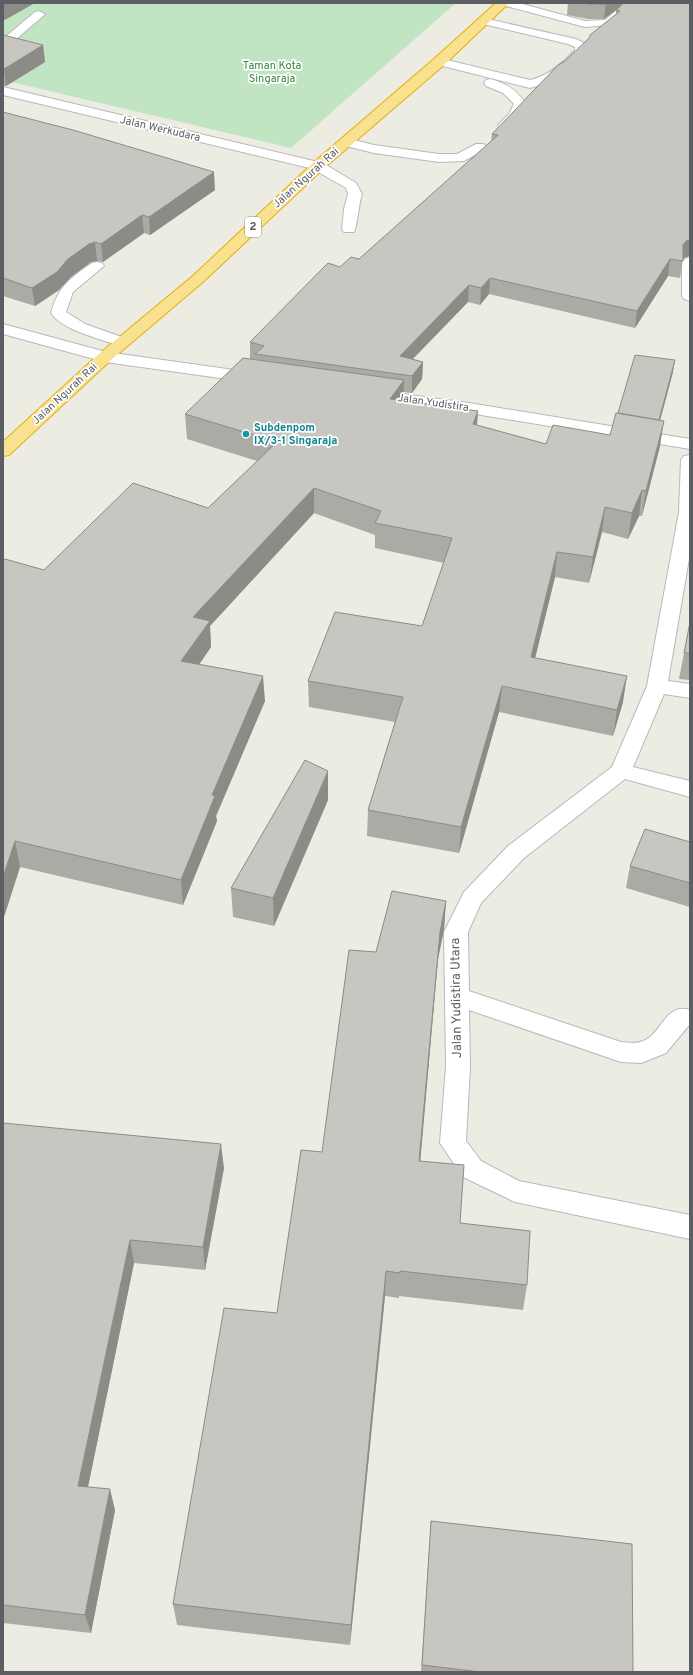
<svg xmlns="http://www.w3.org/2000/svg" width="693" height="1675" font-family="Overpass,sans-serif">
  <style>
    .green { fill: #c1e4c2 }
    .lines { fill: none; stroke-linecap: round; stroke-linejoin: round }
    .lane-casing { stroke: #b6b9bd; stroke-width: 2 }
    .street-casing { stroke: #b6b9bd; stroke-width: 2 }
    .highway-casing { stroke: #e7ac0a; stroke-width: 2 }
    .lane { fill: #fff; fill-rule: evenodd }
    .street { fill: #fff; fill-rule: evenodd }
    .highway { fill: #f8e290; fill-rule: evenodd }
    .wall { fill: #acaaa5 }
    .shaded-wall { fill: #8c8b86 }
    .building { fill: #c8c6c0; stroke: #8c8b86 }
    .culture-dot { fill: #0f9aa8; stroke: #fff; stroke-width: 1.5 }
    .labels { text-anchor: middle; dominant-baseline: central; stroke-width: 3.5; stroke-linejoin: round; paint-order: stroke }
    .far-park-label { font-size: 11px; fill: #398540; stroke: #fff }
    .far-street-label { font-size: 11px; fill: #5b5f63; stroke: #fff }
    .far-culture-label { font-size: 11px; font-weight: bold; fill: #0d838f; stroke: #fff; text-anchor: start }
    .shield { fill: #fff; stroke: #8c8f92; stroke-width: 1 }
    .shield-label { font-size: 12px; font-weight: bold; fill: #5b5f63 }
    .street-label { font-size: 13px; fill: #5b5f63; stroke: #fff }
  </style>
  <rect width="100%" height="100%" fill="#edece3"/>
  <polygon class="green" points="3,3 456,3 291,148 3,80"/>
  <g class="lines">
    <g class="lane-casing">
      <g id="lane">
        <polygon points="500,3 519,3 585,21 605,20 616,11 620,10 626,13 612,25 585,27 502,5"/>
        <polygon points="39,11 45,14 43,16 7,47 3,48 3,39 35,12"/>
        <path d="M 483,18 L 576,39 L 584,43 L 587,51 L 574,65 L 563,75 L 550,82 L 530,88 L 435,64 L 433,62 L 435,60 L 439,58 L 530,80 C 548,76 562,64 575,50 L 575,47 L 568,44 L 479,23 L 477,21 L 479,19 Z"/>
        <path d="M 490,79 C 506,83 517,90 526,104 L 518,119 L 508,128 L 500,128 L 498,125 L 509,114 L 514,104 L 503,93 L 486,86 L 484,83 L 486,80 Z"/>
        <polygon points="346,138 374,145 439,154 457,154 476,144 484,144 486,147 484,150 464,161 439,162 374,153 342,145 340,142 342,139"/>
        <path d="M 318,162 L 323,163 L 356,183 L 362,194 C 359,202 357,228 354,232 L 344,232 L 342,229 L 344,209 L 348,194 L 346,188 L 313,169 L 312,166 L 313,163 Z"/>
        <path d="M 97,262 L 102,263 L 104,266 L 73,292 L 66,312 L 85,324 L 127,339 L 129,342 L 127,345 L 122,346 L 117,345 C 98,338 62,330 51,313 C 58,286 71,278 92,263 Z"/>
      </g>
    </g>
    <g class="street-casing">
      <g id="street">
        <polygon points="3,87 318,162 323,163 325,166 323,169 318,170 3,95"/>
        <polygon points="690,257 690,301 684,299 682,296 682,262 685,259"/>
        <polygon points="3,324 106,352 256,373 262,374 264,378 262,382 256,383 105,362 3,334"/>
        <polygon points="373,390 469,403 690,439 690,449 469,413 367,399 365,395 367,391"/>
        <path d="M 690,455 L 690,553 L 668,681 L 690,684 L 690,698 L 664,694 L 633,767 L 690,781 L 690,797 L 625,779 L 524,858 L 481,903 L 468,932 L 469,991 L 621,1042 C 627,1042 635,1044 640,1042 C 662,1037 664,1002 690,1010 L 690,1024 L 666,1053 L 641,1063 L 621,1062 L 469,1010 L 470,1066 L 466,1141 L 481,1161 L 519,1181 L 690,1215 L 690,1239 L 515,1202 L 463,1177 L 440,1143 L 446,1066 L 444,932 L 464,892 L 508,846 L 612,767 L 647,686 L 679,512 L 681,460 L 684,456 Z"/>
      </g>
    </g>
    <g class="highway-casing">
      <polygon id="highway" points="496,3 509,3 444,65 323,169 204,281 111,360 9,455 3,456 3,442 99,354 194,275 313,163 434,59"/>
    </g>
    <use href="#lane" class="lane"/>
    <use href="#street" class="street"/>
    <use href="#highway" class="highway"/>
  </g>
  <g class="wall">
    <polygon points="568,3 690,3 690,256 689,256 684,258 683,259 680,278 668,276 635,328 489,294 480,305 468,302 413,359 423,362 422,379 412,393 403,392 403,400 478,411 477,425 546,444 610,435 618,413 673,372 660,420 660,446 642,516 639,516 628,539 602,532 589,583 555,577 535,658 623,702 613,736 499,712 459,853 367,836 368,810 395,722 309,707 308,681 422,626 444,563 375,548 375,535 314,513 210,626 211,647 199,664 265,701 216,816 217,821 183,905 20,867 3,920 44,570 208,508 257,461 187,439 185,414 254,360 250,359 250,342 340,267 359,259 491,142 492,134 565,61 616,14 616,10 617,9 616,10 604,19 588,19 567,15"/>
    <polygon points="3,35 43,45 45,62 6,86 3,86"/>
    <polygon points="3,112 215,190 150,235 144,233 103,262 97,261 91,262 71,277 59,290 35,306 3,296"/>
    <polygon points="690,622 690,680 679,679"/>
    <polygon points="328,800 274,926 233,917 231,888"/>
    <polygon points="690,842 690,907 626,888 630,866"/>
    <polygon points="446,901 444,929 438,959 420,1161 460,1223 527,1285 523,1310 399,1296 399,1298 385,1296 350,1645 177,1625 173,1604 277,1313 322,1152 376,952"/>
    <polygon points="3,1123 224,1168 205,1270 134,1263 88,1487 115,1510 91,1633 3,1623"/>
    <polygon points="431,1521 633,1672 421,1672"/>
  </g>
  <g class="shaded-wall">
    <polygon points="3,3 35,3 3,21"/>
    <polygon points="607,3 621,3 621,9 616,10 604,19 606,4"/>
    <polygon points="43,45 45,62 6,86 4,69"/>
    <polygon points="214,172 215,190 150,235 149,217"/>
    <polygon points="142,215 144,233 103,262 101,244"/>
    <polygon points="690,240 689,256 684,258 681,261 683,245 686,241"/>
    <polygon points="95,242 97,261 91,262 71,277 59,290 35,306 32,288 68,259 89,244"/>
    <polygon points="670,259 668,276 635,328 637,311"/>
    <polygon points="490,278 489,294 480,305 481,288"/>
    <polygon points="469,285 468,302 399,373 400,356"/>
    <polygon points="675,360 673,372 657,432 659,420"/>
    <polygon points="423,362 422,379 412,393 412,376"/>
    <polygon points="404,380 403,405 390,399"/>
    <polygon points="478,411 476,436 473,424"/>
    <polygon points="664,421 660,446 642,516 646,491"/>
    <polygon points="314,488 314,513 210,626 211,647 184,687 181,661 193,617"/>
    <polygon points="642,490 639,516 628,539 632,513"/>
    <polygon points="605,507 602,532 589,583 593,557"/>
    <polygon points="557,552 555,577 529,683 531,657"/>
    <polygon points="263,676 265,701 216,816 217,821 183,905 181,880 212,795"/>
    <polygon points="627,676 623,702 613,736 617,710"/>
    <polygon points="502,686 499,712 459,853 461,827"/>
    <polygon points="328,771 328,800 274,926 273,898"/>
    <polygon points="15,841 20,867 3,920 3,877"/>
    <polygon points="446,901 444,929 438,959 418,1187 419,1161 440,932"/>
    <polygon points="221,1144 224,1168 205,1270 203,1247"/>
    <polygon points="130,1240 134,1263 84,1506 78,1486"/>
    <polygon points="386,1271 385,1296 350,1645 351,1625"/>
    <polygon points="110,1489 115,1510 91,1633 85,1615"/>
  </g>
  <g class="building">
    <polygon points="582,3 607,3 606,4 589,4"/>
    <polygon points="624,3 690,3 690,240 686,241 683,245 683,261 670,259 637,311 490,278 481,288 469,285 400,356 423,362 412,376 255,354 264,346 250,342 328,263 340,267 351,257 359,259 498,135 492,134 558,65 565,61 590,37 590,35 620,11 616,10"/>
    <polygon points="3,35 43,45 4,69 3,69"/>
    <polygon points="3,112 73,130 214,172 149,217 142,215 101,244 95,242 89,244 68,259 57,272 32,288 3,278"/>
    <polygon points="635,355 675,360 659,420 618,413"/>
    <polygon points="243,358 404,380 390,399 478,411 473,424 546,444 553,425 610,435 616,413 664,421 646,491 642,490 632,513 605,507 593,557 557,552 531,657 627,676 617,710 502,686 461,827 368,810 403,697 308,681 335,612 422,626 452,538 375,523 381,511 314,488 193,617 210,621 181,661 263,676 212,795 215,796 181,880 15,841 3,877 3,561 5,559 44,570 133,483 208,508 277,442 185,414"/>
    <polygon points="690,622 690,653 684,653"/>
    <polygon points="305,760 328,771 273,898 231,888"/>
    <polygon points="645,829 690,842 690,883 630,866"/>
    <polygon points="392,891 446,901 440,932 419,1161 464,1165 460,1223 530,1231 527,1285 400,1271 400,1273 386,1271 351,1625 173,1604 224,1308 277,1313 301,1150 322,1152 349,950 376,952"/>
    <polygon points="3,1123 221,1144 203,1247 130,1240 78,1486 110,1489 85,1615 3,1605"/>
    <polygon points="431,1521 632,1544 633,1672 481,1672 422,1665"/>
  </g>
  <circle class="culture-dot" cx="246" cy="434" r="4"/>
  <g class="labels">
    <g class="far-park-label">
      <text x="272" y="66">Taman Kota<tspan x="272" dy="13">Singaraja</tspan></text>
    </g>
    <g class="far-street-label">
      <text transform="translate(160 129) rotate(13)">Jalan Werkudara</text>
      <text transform="translate(306 178) rotate(-42)">Jalan Ngurah Rai</text>
      <text transform="translate(65 394) rotate(-43)">Jalan Ngurah Rai</text>
      <text transform="translate(433 403) rotate(8)">Jalan Yudistira</text>
    </g>
    <g class="far-culture-label">
      <text x="254" y="428">Subdenpom<tspan x="254" dy="13">IX/3-1 Singaraja</tspan></text>
    </g>
    <rect class="shield" x="245" y="217" width="16" height="20" rx="3"/>
    <g class="shield-label">
      <text x="253" y="227">2</text>
    </g>
    <g class="street-label">
      <text transform="translate(457 998) rotate(-91)">Jalan Yudistira Utara</text>
    </g>
  </g>
  <rect width="693" height="1675" fill="none" stroke="#5b5f63" stroke-width="8"/>
</svg>
